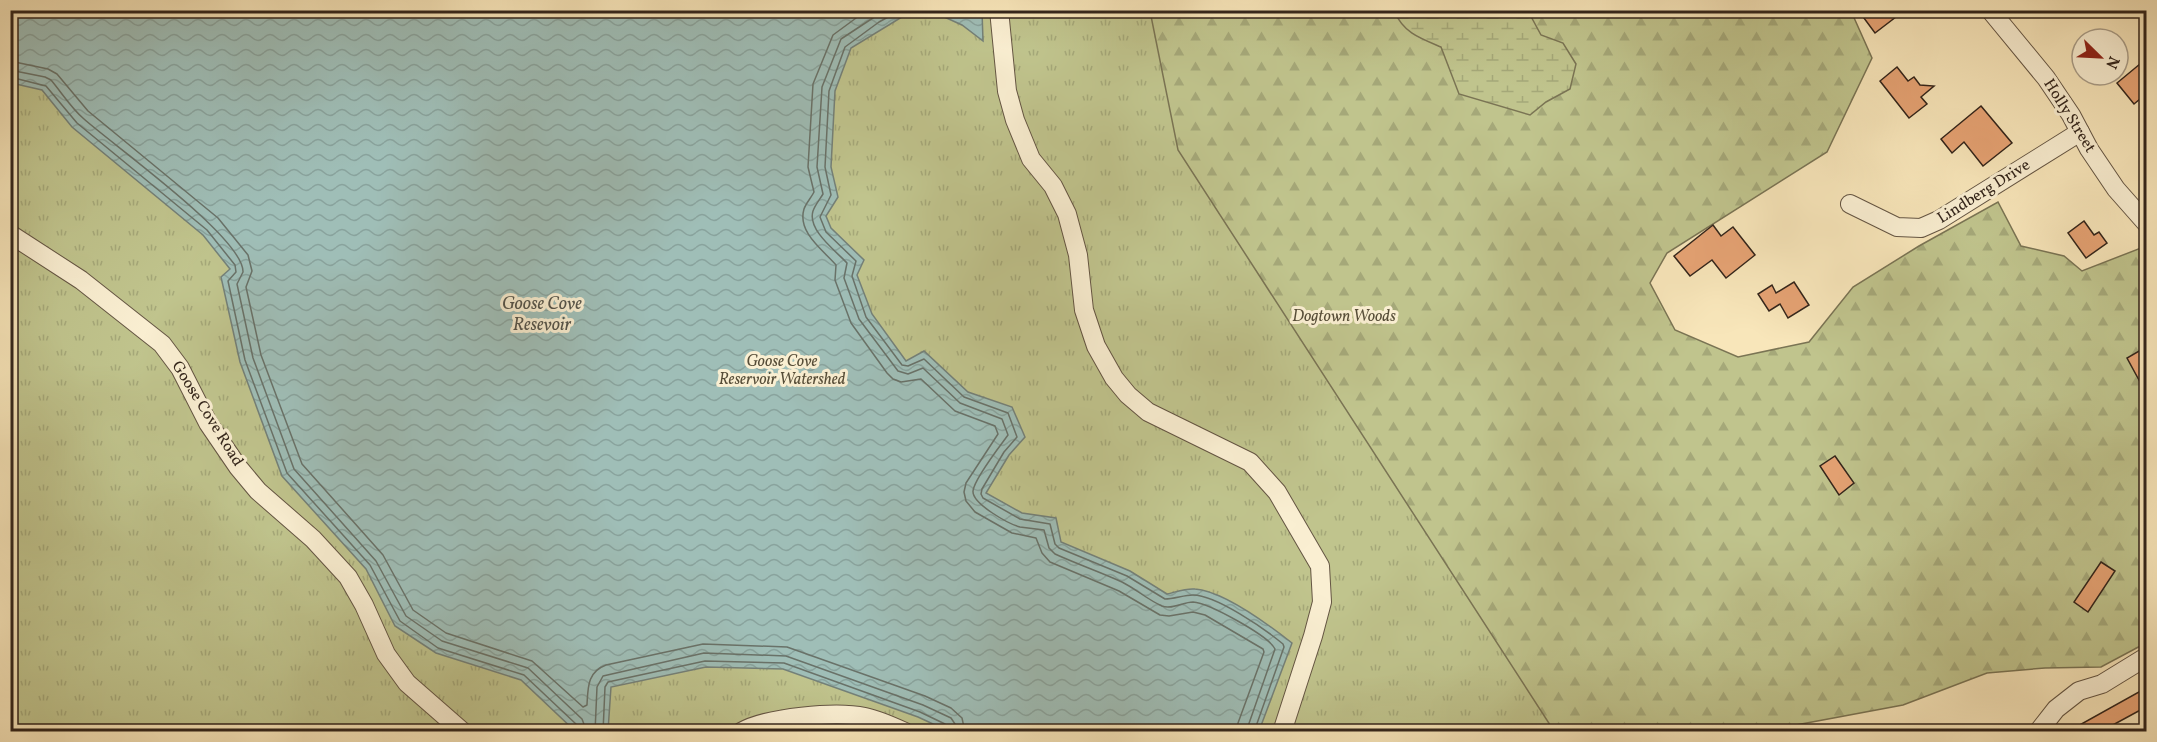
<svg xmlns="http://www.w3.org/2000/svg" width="2157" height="742" font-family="Vollkorn,serif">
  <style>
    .forest { fill: url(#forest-firs); stroke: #7a7454; stroke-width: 1.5 }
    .wetland { fill: url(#wetland-marsh); stroke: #7a7454; stroke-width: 1.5 }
    .park { fill: url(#park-tufts); stroke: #7a7454; stroke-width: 1.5 }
    .water { fill: url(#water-waves); stroke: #748179; stroke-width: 1.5 }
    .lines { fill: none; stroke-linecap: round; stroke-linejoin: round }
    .shore { stroke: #697269; stroke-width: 1.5 }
    .building { fill: #e6a374; stroke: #33251b; stroke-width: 1.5 }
    .minor-casing { stroke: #645543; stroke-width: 20 }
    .minor { stroke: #faefd2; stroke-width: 18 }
    .labels { text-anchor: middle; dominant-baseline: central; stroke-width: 6; stroke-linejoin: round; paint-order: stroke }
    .street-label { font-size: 16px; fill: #33251b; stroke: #faefd2 }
    .park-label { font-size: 16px; font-style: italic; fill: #564d38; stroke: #faefd2 }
    .water-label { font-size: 18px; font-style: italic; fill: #53534a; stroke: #faefd2 }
  </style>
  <defs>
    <pattern id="forest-firs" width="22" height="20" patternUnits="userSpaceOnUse" patternTransform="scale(1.5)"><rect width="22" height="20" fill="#c0c48d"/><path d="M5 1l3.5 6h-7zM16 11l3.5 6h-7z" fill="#a5a879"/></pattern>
    <pattern id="wetland-marsh" width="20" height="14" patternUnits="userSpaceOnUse" patternTransform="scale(1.5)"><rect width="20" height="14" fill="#c0c48d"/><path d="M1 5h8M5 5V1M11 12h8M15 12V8" fill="none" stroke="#a5a879"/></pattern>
    <pattern id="park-tufts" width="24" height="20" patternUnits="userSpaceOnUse" patternTransform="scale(1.5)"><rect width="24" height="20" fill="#c0c48d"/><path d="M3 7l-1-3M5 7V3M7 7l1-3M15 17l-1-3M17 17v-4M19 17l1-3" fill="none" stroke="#a5a879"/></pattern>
    <pattern id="water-waves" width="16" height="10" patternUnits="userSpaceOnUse" patternTransform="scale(1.5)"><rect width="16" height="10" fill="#9fbeb7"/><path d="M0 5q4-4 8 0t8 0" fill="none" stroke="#89a39d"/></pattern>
  </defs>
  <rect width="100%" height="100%" fill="#f8e6ba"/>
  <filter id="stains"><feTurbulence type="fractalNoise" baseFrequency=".00333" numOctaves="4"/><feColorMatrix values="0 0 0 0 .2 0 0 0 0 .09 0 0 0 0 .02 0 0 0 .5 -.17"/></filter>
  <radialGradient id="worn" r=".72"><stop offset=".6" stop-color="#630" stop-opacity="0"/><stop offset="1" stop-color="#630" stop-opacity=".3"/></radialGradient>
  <polygon class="forest" points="982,10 1851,11 1872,58 1827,152 1667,253 1650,283 1675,330 1738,357 1809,342 1853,287 1919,246 1998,202 2021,246 2064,256 2082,271 2146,246 2146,643 2101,667 2045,668 1987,673 1903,705 1796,725 1783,731 1259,731"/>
  <path class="wetland" d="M 1394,11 L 1528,11 L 1541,35 L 1563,43 L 1576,64 L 1570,89 L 1546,102 L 1530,115 L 1459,94 L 1441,47 C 1419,38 1404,33 1394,11 Z"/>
  <polygon class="park" points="10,11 1150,11 1178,150 1554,731 11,731"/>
  <path class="water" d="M 11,10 L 982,11 L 983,41 L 962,25 L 931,11 L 910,12 L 851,48 L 835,91 L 831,167 L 838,197 L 826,216 L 831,228 L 864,260 L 857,275 L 872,314 L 906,361 L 924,351 L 968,392 L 1012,407 L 1025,437 L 1009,455 L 986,493 L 1022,513 L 1056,518 L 1061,542 L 1130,571 L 1167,594 C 1176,592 1186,588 1195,589 C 1223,591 1269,625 1292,643 L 1259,731 L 948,731 L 918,717 L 783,669 L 706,667 L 611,687 L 608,731 L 575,731 L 521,680 L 436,653 L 395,626 L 366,569 L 282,476 L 240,362 L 221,277 L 230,269 L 203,235 L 72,127 L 42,90 L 11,83 Z"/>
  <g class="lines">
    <g class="shore">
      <path d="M 867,10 L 833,35 L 813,84 L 808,167 L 814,192 C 811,198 806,203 804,209 C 797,232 823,250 836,265 L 835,280 L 851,323 L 887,373 L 893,379 L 901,382 L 921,379 L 955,411 L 995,426 L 998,434 L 966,483 L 964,492 L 966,501 L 975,512 L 1012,533 L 1036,538 L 1042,553 L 1050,562 L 1119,591 L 1160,615 L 1169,616 L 1193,612 L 1205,615 L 1263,649 L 1264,652 L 1238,723 L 1237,732"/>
      <path d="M 885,10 L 841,39 L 822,87 L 817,167 L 823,194 C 820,199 815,205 813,211 C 807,230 836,251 847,263 L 844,278 L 859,319 L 898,371 L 908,374 L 923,368 L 960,403 L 1002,419 L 1008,435 C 1000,446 974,479 973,491 C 972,504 1009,524 1020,527 C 1028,528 1036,529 1044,530 L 1049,548 L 1055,554 C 1077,564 1100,572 1122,582 C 1136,589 1148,600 1162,606 C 1172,610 1183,602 1193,602 C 1209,603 1269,636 1275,649 L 1246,732"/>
      <path d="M 901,10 L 879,22 L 845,47 L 829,91 L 825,167 L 831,195 L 820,217 L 826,232 L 856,261 L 852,276 L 866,317 L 902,365 L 908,366 L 924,359 L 964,397 L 1008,413 L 1017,437 L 1004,452 L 982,489 L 981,494 L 983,498 L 1020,519 L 1050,524 L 1055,544 L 1059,548 L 1127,576 L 1165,599 C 1174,599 1184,595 1193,595 C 1216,595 1265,629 1283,644 L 1284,647 L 1254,732"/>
      <path d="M 10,61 L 48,69 L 57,74 L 88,111 L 218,218 L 248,255 L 252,271 L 246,287 L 261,355 L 302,464 L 383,555 L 413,610 L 446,633 L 532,661 L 583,707 L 587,705 C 588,688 587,672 606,665 L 703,644 L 787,647 L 925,696 L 951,708 L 962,718 L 965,732"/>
      <path d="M 10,70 L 45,77 L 51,80 C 62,93 71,108 84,119 C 113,145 244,238 243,272 L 237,284 L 253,358 L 294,469 L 376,561 L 406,616 L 442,641 L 528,668 L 582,719 L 587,732"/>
      <polyline points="10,77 46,86 77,123 207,230 235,265 236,272 228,281 245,360 287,473 370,565 400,621 438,648 524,675 577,725 579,732"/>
      <polyline points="595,732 597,687 603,676 704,653 786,656 923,705 951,718 955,724 956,732"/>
      <polyline points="603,732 605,687 608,682 705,661 784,663 920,712 945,724 949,732"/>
    </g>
  </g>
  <g class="building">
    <polygon points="1858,10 1905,10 1875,33"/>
    <polygon points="2146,59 2146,94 2134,104 2117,83"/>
    <polygon points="1897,67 1908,81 1914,77 1920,85 1934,86 1921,97 1927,104 1909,118 1880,81"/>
    <polygon points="1981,106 2012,143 1983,166 1964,142 1952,153 1941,139"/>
    <polygon points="2084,221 2094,235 2099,232 2107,243 2086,258 2068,233"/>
    <polygon points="1713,225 1721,236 1733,227 1755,255 1726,278 1712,260 1690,276 1674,256"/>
    <polygon points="1794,282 1809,305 1788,318 1780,304 1769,311 1758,294 1772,285 1776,293"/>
    <polygon points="2146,347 2146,393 2127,358"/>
    <polygon points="1835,456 1854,483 1839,495 1820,466"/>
    <polygon points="2101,562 2115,571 2088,612 2074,602"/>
    <polygon points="2146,688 2146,707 2100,732 2067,732"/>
  </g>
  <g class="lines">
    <g class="minor-casing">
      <g id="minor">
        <polyline points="999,10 1007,91 1015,120 1031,159 1053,186 1067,214 1078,255 1084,310 1096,346 1114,378 1128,395 1148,412 1250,462 1277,492 1320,566 1322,602 1313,636 1282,732"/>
        <polyline points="1990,10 2046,78 2071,115 2089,149 2116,189 2146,223"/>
        <polyline points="1850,204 1897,227 1921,228 1939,220 2080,132"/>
        <polyline points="10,234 81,280 162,344 180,368 208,423 238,467 258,491 313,539 348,577 364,605 386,654 407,683 463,732"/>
        <path d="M 741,732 C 767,717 836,711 865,717 C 879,720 892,726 905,732"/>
        <polyline points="2038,732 2056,709 2079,691 2102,684 2146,657"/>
      </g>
    </g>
    <use href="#minor" class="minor"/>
  </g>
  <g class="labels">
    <g class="street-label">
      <text transform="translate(2069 116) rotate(58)">Holly Street</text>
      <text transform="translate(1984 192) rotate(-32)">Lindberg Drive</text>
      <text transform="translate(207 414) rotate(58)">Goose Cove Road</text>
    </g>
    <g class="park-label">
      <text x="1344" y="317">Dogtown Woods</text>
      <text x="782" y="362">Goose Cove<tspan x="782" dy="18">Reservoir Watershed</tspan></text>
    </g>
    <g class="water-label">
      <text x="542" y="304">Goose Cove<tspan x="542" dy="21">Resevoir</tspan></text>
    </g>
  </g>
  <rect width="2157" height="742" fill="none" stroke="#f8e6ba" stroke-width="36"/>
  <rect x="12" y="12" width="2133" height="718" fill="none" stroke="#33251b" stroke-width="3"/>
  <rect x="18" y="18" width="2121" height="706" fill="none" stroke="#33251b" stroke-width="1.5"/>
  <g transform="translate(2100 57) rotate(114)"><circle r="28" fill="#faefd2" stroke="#aa9e89" stroke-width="1.5"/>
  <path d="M0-4.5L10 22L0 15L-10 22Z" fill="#8f2418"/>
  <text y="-9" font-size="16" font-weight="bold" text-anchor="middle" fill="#33251b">N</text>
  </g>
  <rect width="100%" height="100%" filter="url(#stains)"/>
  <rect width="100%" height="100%" fill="url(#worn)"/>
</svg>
